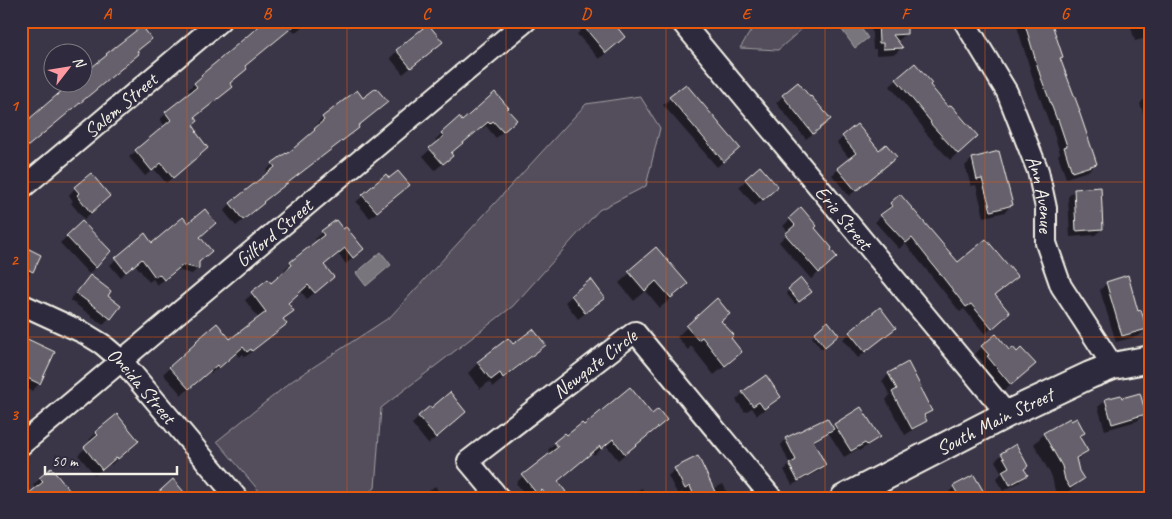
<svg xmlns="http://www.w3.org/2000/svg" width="1172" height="519" font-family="Caveat,sans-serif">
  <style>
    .green { fill: #534e5c; stroke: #a4a0a2 }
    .water { fill: #78747b; stroke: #aaa6a7 }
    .shadow { fill: #0007 }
    .building { fill: #65616c; stroke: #f4f1e8 }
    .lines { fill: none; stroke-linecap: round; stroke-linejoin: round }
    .minor-casing { stroke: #f4f1e8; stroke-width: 24 }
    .major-casing { stroke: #f4f1e8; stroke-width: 30 }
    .minor { stroke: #2f2a3d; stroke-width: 20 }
    .major { stroke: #2f2a3d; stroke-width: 26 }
    .grid { fill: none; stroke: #e8590c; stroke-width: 1; stroke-opacity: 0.55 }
    .labels { text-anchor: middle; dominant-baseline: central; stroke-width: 4; stroke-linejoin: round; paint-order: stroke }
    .street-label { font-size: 20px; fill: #f4f1e8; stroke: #2f2a3d }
    .neatline { fill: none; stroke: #e8590c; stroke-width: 2 }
    .grid-label { font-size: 16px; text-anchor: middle; font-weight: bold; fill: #e8590c }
  </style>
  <rect width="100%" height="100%" fill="#3b3647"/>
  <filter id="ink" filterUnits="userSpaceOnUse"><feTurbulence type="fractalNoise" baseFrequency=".02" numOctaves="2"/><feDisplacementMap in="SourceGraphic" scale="10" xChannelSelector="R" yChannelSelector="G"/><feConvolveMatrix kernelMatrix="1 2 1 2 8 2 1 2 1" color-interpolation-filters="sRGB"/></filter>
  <g filter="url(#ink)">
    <g class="green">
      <polygon points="757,21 811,21 778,50 740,48"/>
      <polygon points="640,96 660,128 646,186 599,210 513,306 381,408 375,488 359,498 265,498 217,441 292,381 390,317 586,104"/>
    </g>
    <g class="water">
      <polygon points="839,21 856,21 868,38 855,48 837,23"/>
      <polygon points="381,252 391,265 366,286 356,273"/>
    </g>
    <g class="shadow">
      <polygon points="267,21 308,21 295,33 291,29 244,67 246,69 229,84 225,93 194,118 192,126 200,154 166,183 154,169 145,176 129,157 165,127 160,119 191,93 188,90 202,76"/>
      <polygon points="590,21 617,44 599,59 577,34"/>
      <polygon points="708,21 724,21 714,29"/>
      <polygon points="871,21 906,21 906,34 899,40 896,41 902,47 895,54 876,55 876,49 873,49"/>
      <polygon points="1018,21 1063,21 1051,25 1062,57 1059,59 1095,164 1088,171 1066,178 1058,155 1060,153 1051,125 1050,125 1034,82 1016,23"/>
      <polygon points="1129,21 1151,21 1151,37 1135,41"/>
      <polygon points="434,48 403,74 390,58 397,51"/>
      <polygon points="897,80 929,85 969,143 950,160 924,131 925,130 890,86"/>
      <polygon points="685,85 731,155 717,167 663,105"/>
      <polygon points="356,92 363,100 386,102 357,127 350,134 262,203 256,210 236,226 224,211 230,204 269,174 266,171 273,164 287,155 318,127 316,125 322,118"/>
      <polygon points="495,94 508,127 496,138 486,126 482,129 481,128 450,154 445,162 435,170 423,156 437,143 435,140 442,133 462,123"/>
      <polygon points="783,96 822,126 806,139 776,103"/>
      <polygon points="1151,98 1151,117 1145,118 1140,104 1143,100"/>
      <polygon points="843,137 889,162 849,196 832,175 850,159 837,143"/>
      <polygon points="998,153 1011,205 1005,212 984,217 976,185 971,186 965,166 972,159"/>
      <polygon points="746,180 769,194 755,206 739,187"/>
      <polygon points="75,188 102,203 84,219 71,203 73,201 69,195"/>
      <polygon points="1074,190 1102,229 1095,235 1070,237 1068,197"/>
      <polygon points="401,191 370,218 356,202 363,196"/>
      <polygon points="900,196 958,264 994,295 1002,319 985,334 964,309 960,312 905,243 899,249 875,222 886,212 884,211"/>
      <polygon points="801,209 813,228 829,264 811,279 779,242 789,232 783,226"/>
      <polygon points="82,222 109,251 89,274 60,243"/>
      <polygon points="343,231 362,249 346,264 338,253 323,265 325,284 307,299 301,291 287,303 293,311 282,320 286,324 279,331 245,357 243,354 239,357 236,353 211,373 209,371 182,395 163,374 197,342 230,341 259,319 245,300 268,281 271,284 286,272 284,270 291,263 317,242 315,239 322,232"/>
      <polygon points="199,237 211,251 198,263 198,268 192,274 176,270 157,285 153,279 149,282 135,264 120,277 110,265 116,259 152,245"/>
      <polygon points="21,246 40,256 32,271 25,278 21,276"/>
      <polygon points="656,249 676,294 660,308 646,291 634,301 619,283"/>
      <polygon points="90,276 106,296 119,306 103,325 70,300 83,283"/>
      <polygon points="1107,283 1137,312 1146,329 1139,336 1116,342 1100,290"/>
      <polygon points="789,290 807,295 795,304 786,293"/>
      <polygon points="572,296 597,304 578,319 565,302"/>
      <polygon points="721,321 729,338 741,352 730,362 714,375 691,346 688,350 677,337 687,327"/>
      <polygon points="895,328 888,334 858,358 843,339 850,333"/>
      <polygon points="815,334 835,338 821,349 812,337"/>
      <polygon points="21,340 54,352 39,384 32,391 21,385"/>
      <polygon points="544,345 534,355 493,387 489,382 480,389 468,373 478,363 513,346"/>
      <polygon points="982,347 1027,371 1004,391 981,364 983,362 975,354"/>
      <polygon points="889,374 918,388 931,410 924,417 925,420 918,427 905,435 886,400 890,395 882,381"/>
      <polygon points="743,393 780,397 773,403 757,415 752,408 745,412 736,400"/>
      <polygon points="1120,396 1121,400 1144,414 1137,421 1105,430 1098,407 1105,401"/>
      <polygon points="429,408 458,419 428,444 412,424"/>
      <polygon points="835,425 878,436 871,443 859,451 858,449 844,457 828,432 813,443 825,465 819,471 792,485 784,470 790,465 781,445 786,439 832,428"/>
      <polygon points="659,426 618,460 606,445 594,455 592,452 557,482 558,498 537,498 535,495 532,498 528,498 516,483 523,476 552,454 548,450 555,443 584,427"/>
      <polygon points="96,433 132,445 111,465 109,463 95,475 78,455 92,442 89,440"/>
      <polygon points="1083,433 1079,437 1087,451 1075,462 1082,479 1072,489 1059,497 1055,491 1052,477 1034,444 1044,434"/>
      <polygon points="1002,454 1027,466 1023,470 1026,475 1020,482 1003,491 996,479 1002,473 995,461"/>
      <polygon points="675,469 713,489 723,484 730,498 685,498 682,492 678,495 668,476"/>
      <polygon points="40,479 68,491 36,489 33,485"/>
      <polygon points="435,486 444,498 420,498"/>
      <polygon points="954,487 983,493 979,498 949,498 947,494"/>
      <polygon points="642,488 647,498 625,498 627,496"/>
    </g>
    <g class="building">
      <polygon points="265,21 300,21 245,66 247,69 230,83 233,87 195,117 198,121 193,125 197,131 196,132 208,148 173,178 161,163 152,171 135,150 171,120 165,112 197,87 194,83 202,76 201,75"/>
      <polygon points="579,21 612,21 625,37 606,53"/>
      <polygon points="878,21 907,21 907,34 893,35 903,48 883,49 883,43 879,43"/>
      <polygon points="1024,21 1051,21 1063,57 1060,58 1080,111 1079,111 1097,164 1072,172 1064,147 1067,146 1058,119 1057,120 1040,75"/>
      <polygon points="428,24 443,42 411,68 396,50"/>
      <polygon points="142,26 152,39 137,51 139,54 21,152 21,126 72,82 82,82 82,75 107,55 106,54"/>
      <polygon points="915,63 932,83 930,85 948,107 951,105 978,136 958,154 930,123 931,122 896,79"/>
      <polygon points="798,82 810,97 811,96 831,119 813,134 782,95"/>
      <polygon points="686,84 740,148 724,162 669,97"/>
      <polygon points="376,88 388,102 358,126 359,128 263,202 264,203 243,220 230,203 275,167 272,163 286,153 287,154 315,130 314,129 324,120 322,117 357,90 363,98"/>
      <polygon points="495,92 509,108 507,109 517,120 503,132 493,121 490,124 488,122 451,153 453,156 443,164 429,148 444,136 441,133 459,117 462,121"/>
      <polygon points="857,124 879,150 886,144 897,157 856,191 837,168 856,153 842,136"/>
      <polygon points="999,151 1013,205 991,211 982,179 977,180 972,158"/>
      <polygon points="760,166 778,187 763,200 745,179"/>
      <polygon points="398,171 410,185 377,212 362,195 386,174 389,178"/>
      <polygon points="91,173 110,196 91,213 77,195 79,193 74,187"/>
      <polygon points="1101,187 1103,229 1076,231 1074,189"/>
      <polygon points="900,194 958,262 986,239 1018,277 995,295 1010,313 992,329 971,304 966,307 912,238 906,243 880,215 892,206 890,203"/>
      <polygon points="801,207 817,226 815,228 832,248 831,250 837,257 819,273 785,234 795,225 789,218"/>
      <polygon points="205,209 216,223 200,237 212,251 199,262 199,269 183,265 164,280 159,274 155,277 142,259 126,272 115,258 145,233 152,243 183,217 188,223"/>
      <polygon points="336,220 343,229 346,227 364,249 353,258 345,248 324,265 334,277 315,293 308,285 288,303 294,311 283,319 287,324 252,351 251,349 247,352 243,347 219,368 217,365 189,389 169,367 197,342 196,341 217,323 230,339 266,312 251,292 268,279 271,283 292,265 290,262 324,235 321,231"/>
      <polygon points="82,221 111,251 96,268 66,236"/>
      <polygon points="21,245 41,255 33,272 21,266"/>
      <polygon points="656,247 688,284 671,298 656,281 645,291 628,271"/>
      <polygon points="90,275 111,291 108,296 121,306 111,319 76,293"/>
      <polygon points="1128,275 1138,311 1141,310 1147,329 1122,336 1106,282"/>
      <polygon points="801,278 812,292 799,302 788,289"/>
      <polygon points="591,279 605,298 585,313 571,295"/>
      <polygon points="717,298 730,314 721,321 734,335 731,338 742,352 725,366 702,337 698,340 686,326"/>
      <polygon points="880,307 896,328 865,352 849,332"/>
      <polygon points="828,321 839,335 825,347 814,333"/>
      <polygon points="533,329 546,345 503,378 500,373 491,380 477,362 508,338 513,344"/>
      <polygon points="996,334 1009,350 1013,347 1017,352 1021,348 1036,364 1011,385 987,356 989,355 981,346"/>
      <polygon points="21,336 55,352 40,384 21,375"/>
      <polygon points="908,362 921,387 920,388 932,411 924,415 927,421 912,429 892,392 897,389 888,373"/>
      <polygon points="766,375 781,397 764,409 759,402 753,406 742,392"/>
      <polygon points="630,387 652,414 658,409 667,420 625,454 613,439 601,449 600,446 558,481 566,492 559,498 549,498 542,490 537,494 522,475 558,447 554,442 565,433 567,435 582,423 584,425"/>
      <polygon points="450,392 466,412 436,438 418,416 430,406 431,408"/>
      <polygon points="1140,393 1146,414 1112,424 1105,399 1121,395 1122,398"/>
      <polygon points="861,407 880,437 867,445 865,443 851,451 834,424"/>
      <polygon points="117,414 139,441 118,459 117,457 102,470 84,447 98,435 95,432"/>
      <polygon points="827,418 834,429 813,441 826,465 798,481 789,464 796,460 785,438"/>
      <polygon points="1070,418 1071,421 1077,418 1085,433 1079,436 1088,451 1076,458 1079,471 1084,479 1070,488 1065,480 1062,466 1043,433"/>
      <polygon points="1016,444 1028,466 1024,469 1028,475 1010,485 1002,471 1009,467 1001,453"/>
      <polygon points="698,456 718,498 695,498 690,486 685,489 674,468"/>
      <polygon points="51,468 70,491 62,498 23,498 43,482 39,478"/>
      <polygon points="974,475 985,494 977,498 960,498 953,486"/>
      <polygon points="173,479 189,498 152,498"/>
    </g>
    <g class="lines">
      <g class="minor-casing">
        <g id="minor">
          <path id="s1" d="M 681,21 L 1007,414"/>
          <path id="s2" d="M 964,21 L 1007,92 L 1038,171 L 1046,208 L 1046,243 L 1061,286 L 1113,366"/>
          <path id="s3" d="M 21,189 L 220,21"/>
          <path id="s4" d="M 21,304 L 84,333 L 102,344 L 122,361 L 237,498"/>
          <path id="s5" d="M 21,445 L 526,21"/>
          <path id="s6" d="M 499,498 L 468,461 L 635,332 L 772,498"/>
        </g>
      </g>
      <g class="major-casing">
        <g id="major">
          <path id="s7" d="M 844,498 L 1007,414 L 1090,375 L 1113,366 L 1151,359"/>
        </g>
      </g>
      <use href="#minor" class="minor"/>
      <use href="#major" class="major"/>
    </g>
  </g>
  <path class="grid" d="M 187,21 L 187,498M 347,21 L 347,498M 506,21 L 506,498M 666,21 L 666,498M 825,21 L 825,498M 985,21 L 985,498M 21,182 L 1151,182M 21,337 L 1151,337"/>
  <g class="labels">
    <g class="street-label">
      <text stroke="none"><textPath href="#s3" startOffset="130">Salem Street</textPath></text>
      <text stroke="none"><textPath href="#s2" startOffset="191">Ann Avenue</textPath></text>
      <text stroke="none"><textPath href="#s1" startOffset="255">Erie Street</textPath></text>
      <text stroke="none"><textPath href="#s5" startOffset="330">Gilford Street</textPath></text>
      <text stroke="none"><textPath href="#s6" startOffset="208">Newgate Circle</textPath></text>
      <text stroke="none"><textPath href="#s4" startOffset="148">Oneida Street</textPath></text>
      <text stroke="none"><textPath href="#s7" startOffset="169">South Main Street</textPath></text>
    </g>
  </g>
  <rect width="1172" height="519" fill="none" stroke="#2f2a3d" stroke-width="55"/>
  <g transform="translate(68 68) rotate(59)"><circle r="24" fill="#2f2a3d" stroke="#7e7a81"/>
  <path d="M0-4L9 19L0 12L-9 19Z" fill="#ff9aa2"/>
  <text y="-8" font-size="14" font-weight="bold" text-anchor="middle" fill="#f4f1e8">N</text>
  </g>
  <path d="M45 466v8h132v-8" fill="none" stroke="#f4f1e8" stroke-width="2.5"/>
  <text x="52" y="466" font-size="15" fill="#f4f1e8" stroke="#2f2a3d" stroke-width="4" paint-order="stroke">50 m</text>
  <rect x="28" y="28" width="1116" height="464" class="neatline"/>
  <g class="grid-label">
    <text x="107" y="19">A</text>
    <text x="267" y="19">B</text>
    <text x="426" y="19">C</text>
    <text x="586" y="19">D</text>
    <text x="746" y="19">E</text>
    <text x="905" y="19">F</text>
    <text x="1065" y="19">G</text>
    <text x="14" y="111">1</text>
    <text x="14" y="265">2</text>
    <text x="14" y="420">3</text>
  </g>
</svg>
